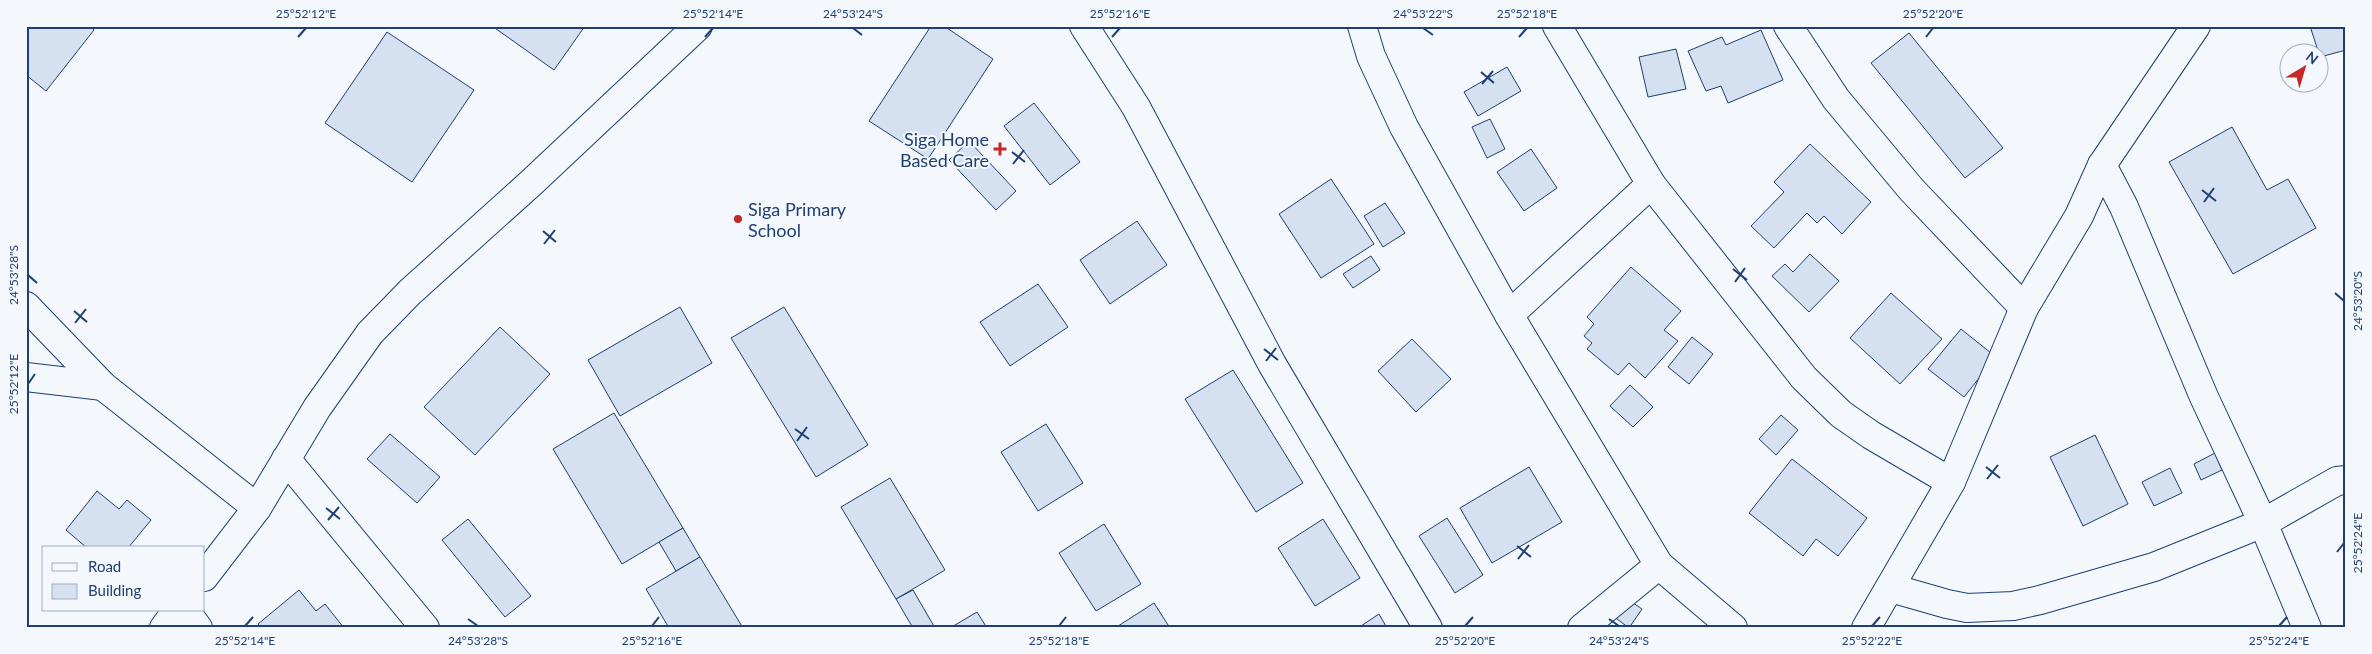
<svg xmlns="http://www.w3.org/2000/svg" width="2372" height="654" font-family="Lato,sans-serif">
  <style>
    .building { fill: #d5e0f0; stroke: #1d3f73 }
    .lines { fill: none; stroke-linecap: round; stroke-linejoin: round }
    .minor-casing { stroke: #1d3f73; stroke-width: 30 }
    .minor { stroke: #f4f7fb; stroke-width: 28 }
    .ticks { fill: none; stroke: #1d3f73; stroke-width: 2 }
    .poi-dot { fill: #c62828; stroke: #f4f7fb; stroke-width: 2 }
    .labels { text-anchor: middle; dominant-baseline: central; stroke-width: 4; stroke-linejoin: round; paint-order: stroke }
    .poi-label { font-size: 18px; fill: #1d3f73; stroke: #f4f7fb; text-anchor: end }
    .neatline { fill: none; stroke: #1d3f73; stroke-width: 2 }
    .ticks-label { font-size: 12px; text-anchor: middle; fill: #1d3f73 }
  </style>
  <rect width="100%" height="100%" fill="#f4f7fb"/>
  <g class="building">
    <polygon points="26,26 90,26 94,30 46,91 26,75"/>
    <polygon points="492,26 585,26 554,70"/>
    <polygon points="931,26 944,26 993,59 928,159 869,121"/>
    <polygon points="2310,26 2346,26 2346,50 2320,57"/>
    <polygon points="1761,30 1783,80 1728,103 1721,86 1706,91 1688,51 1722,37 1726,45"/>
    <polygon points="387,32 474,90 412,182 325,123"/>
    <polygon points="1909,33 2003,148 1965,178 1871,63"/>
    <polygon points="1676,49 1686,89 1648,97 1639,57"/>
    <polygon points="1507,67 1521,91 1478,116 1464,92"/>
    <polygon points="1034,103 1080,162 1050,185 1004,126"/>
    <polygon points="1490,119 1505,149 1487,158 1472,127"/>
    <polygon points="2232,127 2267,190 2288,179 2316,228 2233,274 2169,162"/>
    <polygon points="969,141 1016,191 996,210 949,160"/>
    <polygon points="1810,144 1871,202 1842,234 1824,216 1817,223 1807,213 1774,248 1751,226 1784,192 1774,182"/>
    <polygon points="1531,149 1557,188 1524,211 1497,172"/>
    <polygon points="1331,179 1374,244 1321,278 1279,214"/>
    <polygon points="1385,203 1405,233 1383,247 1364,216"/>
    <polygon points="1137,221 1167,265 1110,304 1080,260"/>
    <polygon points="1810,254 1839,281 1809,312 1772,276 1785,264 1793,272"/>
    <polygon points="1371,256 1380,270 1353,288 1343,274"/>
    <polygon points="1631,267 1681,311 1664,330 1678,341 1645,378 1629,363 1618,375 1587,349 1592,343 1584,336 1594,324 1587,317"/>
    <polygon points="1038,284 1068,327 1010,366 980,322"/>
    <polygon points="1891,293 1942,339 1900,384 1850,338"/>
    <polygon points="680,307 712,363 620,416 588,360"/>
    <polygon points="784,307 868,445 816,477 731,338"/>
    <polygon points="500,327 550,374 475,455 424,407"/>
    <polygon points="1961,329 1996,357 1964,397 1928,369"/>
    <polygon points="1692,337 1713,354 1689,384 1668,367"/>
    <polygon points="1412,339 1451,379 1416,412 1378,371"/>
    <polygon points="1233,370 1303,483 1256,512 1185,399"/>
    <polygon points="1630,385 1653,407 1633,427 1610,406"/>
    <polygon points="614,413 683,528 622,564 553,449"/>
    <polygon points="1781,415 1798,430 1776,455 1759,439"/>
    <polygon points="1046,424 1083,483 1038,511 1001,452"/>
    <polygon points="390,434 440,477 417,503 367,459"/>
    <polygon points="2095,435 2128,504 2083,526 2050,457"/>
    <polygon points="2215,453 2222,470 2201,480 2194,464"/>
    <polygon points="1792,459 1867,518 1838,556 1816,539 1803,556 1749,513"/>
    <polygon points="1529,467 1562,522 1492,563 1460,508"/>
    <polygon points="2170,468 2182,493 2154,506 2142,482"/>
    <polygon points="890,478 945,570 896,599 841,507"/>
    <polygon points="97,491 119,509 127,500 151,520 128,548 87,548 66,530"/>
    <polygon points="1447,518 1483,575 1455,593 1419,536"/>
    <polygon points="468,519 531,596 505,617 442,540"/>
    <polygon points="1323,519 1360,578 1315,606 1278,548"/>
    <polygon points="1104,524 1141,584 1096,611 1059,553"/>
    <polygon points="683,528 700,557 676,571 659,542"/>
    <polygon points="700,557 743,628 669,628 646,589"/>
    <polygon points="299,590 316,611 325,604 344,628 261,628 258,624"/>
    <polygon points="913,590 935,628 913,628 896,599"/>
    <polygon points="1626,598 1642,609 1629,628 1613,616"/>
    <polygon points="1154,603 1170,628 1115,628"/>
    <polygon points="977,612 987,628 950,628"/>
    <polygon points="1379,614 1387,628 1358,628"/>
  </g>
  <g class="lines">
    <g class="minor-casing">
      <g id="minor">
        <polyline points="1084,26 1136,107 1272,364 1428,628"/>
        <polyline points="1362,26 1371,56 1404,127 1509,315 1659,565 1733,628"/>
        <polyline points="1557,26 1651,184 1804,378 1841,414 1871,435 1951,482"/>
        <polyline points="1788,26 1836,99 1911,189 2024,308"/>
        <polyline points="2102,165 2124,207 2204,397 2263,523 2307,628"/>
        <polyline points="26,306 103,386 257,508"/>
        <polyline points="1509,315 1651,184"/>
        <polyline points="26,377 103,386"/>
        <polyline points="286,459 425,628"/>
        <polyline points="204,577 257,508 317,408 370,333 410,292 531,183 698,26"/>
        <polyline points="1891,588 1947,604 1967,608 2013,606 2040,600 2154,567 2263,523 2337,481 2346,480"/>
        <polyline points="185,610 198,628"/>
        <polyline points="164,628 177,610"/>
        <polyline points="1582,628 1659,565"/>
        <polyline points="1866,628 1951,482 2024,308 2079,216 2102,165 2196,26"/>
      </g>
    </g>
    <use href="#minor" class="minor"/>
  </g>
  <path class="ticks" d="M 853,28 L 862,35M 1423,28 L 1433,35M 298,37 L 306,28M 705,37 L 713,28M 1112,37 L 1120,28M 1519,37 L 1527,28M 1926,37 L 1933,28M 1481,72 L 1494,83M 1482,84 L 1493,71M 1012,152 L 1025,162M 1013,164 L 1024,150M 2202,190 L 2216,201M 2204,202 L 2214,188M 543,231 L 556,242M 544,244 L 555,230M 1733,269 L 1747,280M 28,275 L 37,283M 1735,282 L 1745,268M 2335,293 L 2344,301M 74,311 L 87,322M 75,323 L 86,309M 1264,349 L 1278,360M 1266,361 L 1276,348M 28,384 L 35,374M 795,429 L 809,439M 797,441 L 807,427M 1986,467 L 2000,478M 1987,479 L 1998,465M 326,508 L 340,519M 328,520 L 339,507M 1517,546 L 1531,557M 2337,552 L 2344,543M 1518,559 L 1529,545M 468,619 L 478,626M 1609,619 L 1619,626M 245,626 L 253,617M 652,626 L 659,617M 1059,626 L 1066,617M 1465,626 L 1473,617M 1872,626 L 1880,617M 2279,626 L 2287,617"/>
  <g class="poi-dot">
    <path d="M997.5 141.5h5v5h5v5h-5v5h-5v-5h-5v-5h5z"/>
    <circle cx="738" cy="219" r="5"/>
  </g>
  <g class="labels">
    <g class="poi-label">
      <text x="989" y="139">Siga Home<tspan x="989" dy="21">Based Care</tspan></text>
      <text x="748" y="209" text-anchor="start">Siga Primary<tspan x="748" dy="21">School</tspan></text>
    </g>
  </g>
  <rect width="2372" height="654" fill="none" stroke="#f4f7fb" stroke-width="55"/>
  <rect x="42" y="546" width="162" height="65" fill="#f4f7fb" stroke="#9eadc5"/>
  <rect x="52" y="563" width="25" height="8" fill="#f4f7fb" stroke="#9eadc5"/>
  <text x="88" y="572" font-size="15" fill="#1d3f73">Road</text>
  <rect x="52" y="584" width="25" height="15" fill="#d5e0f0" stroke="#9eadc5"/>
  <text x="88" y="596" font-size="15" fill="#1d3f73">Building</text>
  <g transform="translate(2304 68) rotate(38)"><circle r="24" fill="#f4f7fb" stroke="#9eadc5"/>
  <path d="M0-4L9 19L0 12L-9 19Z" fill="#c62828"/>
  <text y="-8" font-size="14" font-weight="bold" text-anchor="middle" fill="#1d3f73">N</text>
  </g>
  <rect x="28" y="28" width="2316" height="598" class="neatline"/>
  <g class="ticks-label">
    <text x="306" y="18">25°52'12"E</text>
    <text x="713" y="18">25°52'14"E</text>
    <text x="853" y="18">24°53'24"S</text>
    <text x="1120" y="18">25°52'16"E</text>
    <text x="1423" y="18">24°53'22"S</text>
    <text x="1527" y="18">25°52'18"E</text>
    <text x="1933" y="18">25°52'20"E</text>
    <text transform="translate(14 275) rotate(-90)" y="4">24°53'28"S</text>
    <text transform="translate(2358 301) rotate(-90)" y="4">24°53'20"S</text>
    <text transform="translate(14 384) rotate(-90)" y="4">25°52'12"E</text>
    <text transform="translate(2358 543) rotate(-90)" y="4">25°52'24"E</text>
    <text x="245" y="645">25°52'14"E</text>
    <text x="478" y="645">24°53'28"S</text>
    <text x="652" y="645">25°52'16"E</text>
    <text x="1059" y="645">25°52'18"E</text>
    <text x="1465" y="645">25°52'20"E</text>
    <text x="1619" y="645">24°53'24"S</text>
    <text x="1872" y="645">25°52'22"E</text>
    <text x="2279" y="645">25°52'24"E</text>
  </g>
</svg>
